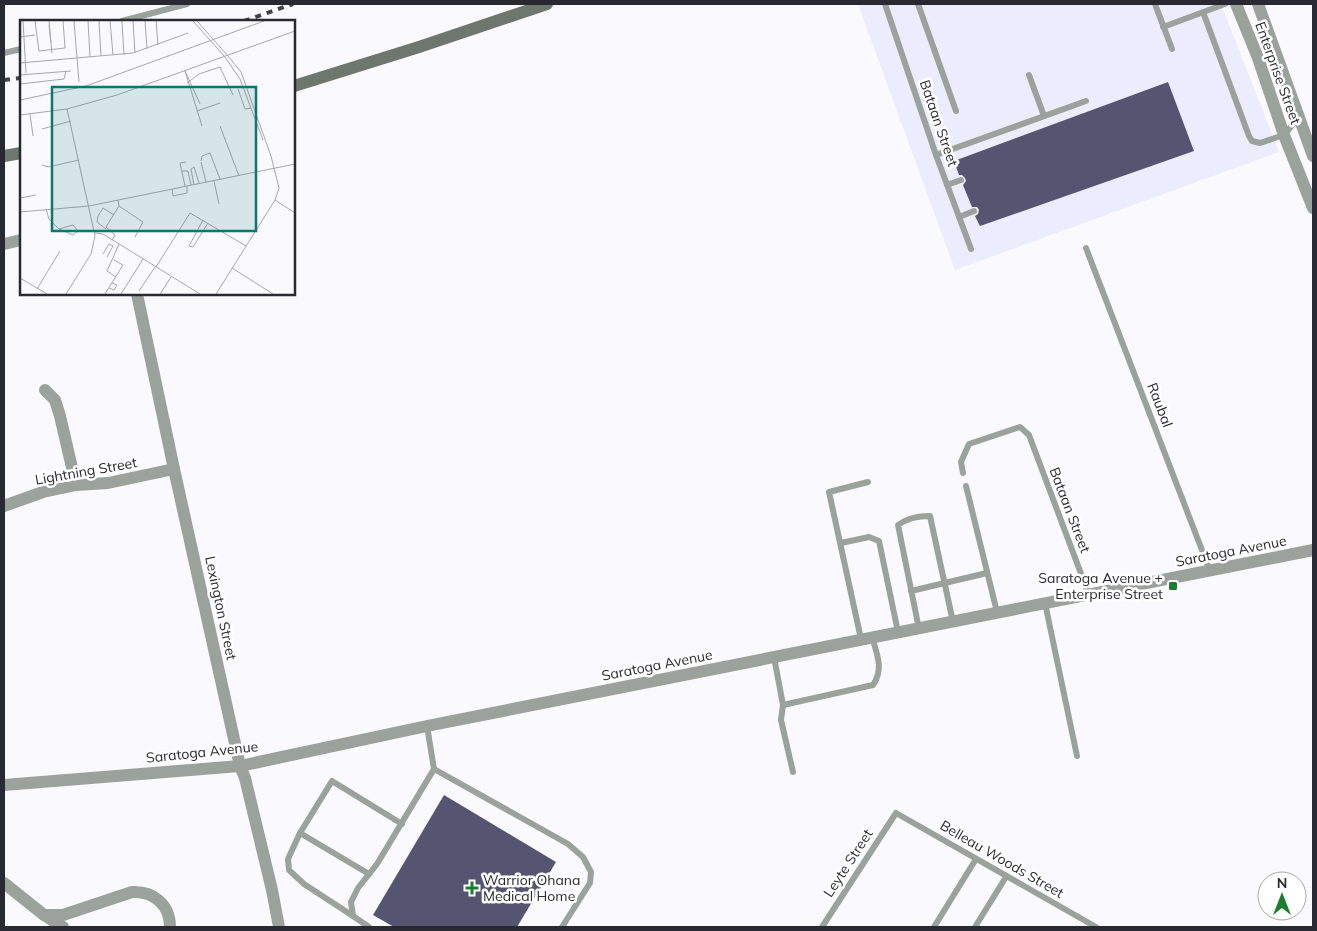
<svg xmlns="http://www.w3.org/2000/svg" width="1317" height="931" font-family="Mulish,sans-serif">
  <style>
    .built { fill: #ebecfd }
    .building { fill: #555571 }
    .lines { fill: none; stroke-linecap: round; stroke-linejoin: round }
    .service { stroke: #9ba29b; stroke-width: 6 }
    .minor { stroke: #9ba29b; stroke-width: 12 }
    .tertiary { stroke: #9ba29b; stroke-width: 12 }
    .secondary { stroke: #6d776d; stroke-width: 12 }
    .rail { stroke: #42424a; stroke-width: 4; stroke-dasharray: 6 6; stroke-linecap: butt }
    .poi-dot { fill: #1d7d2e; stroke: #fff; stroke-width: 2 }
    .labels { text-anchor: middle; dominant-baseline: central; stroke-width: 5; stroke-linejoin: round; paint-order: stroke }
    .street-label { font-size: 14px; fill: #292931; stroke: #fff }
    .poi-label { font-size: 14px; fill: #292931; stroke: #fff; text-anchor: end }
    .inset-road { fill: none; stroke: #a6a6ac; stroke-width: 1 }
    .view { fill: #0f766e; fill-opacity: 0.15; stroke: #0f766e; stroke-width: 2.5 }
    .inset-edge { fill: none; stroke: #292931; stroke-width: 2.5 }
  </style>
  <rect width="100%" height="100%" fill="#fafafe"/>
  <polygon class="built" points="858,4 1221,4 1279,152 955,270"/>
  <g class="building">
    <polygon points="1168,82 1194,151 980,226 975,216 978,214 979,210 977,207 972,207 963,185 966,181 965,178 962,175 959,175 954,161"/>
    <polygon points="444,795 556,862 517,927 394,927 373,915"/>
  </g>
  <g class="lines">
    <g class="service">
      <polyline points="885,4 936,155 971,249"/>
      <polyline points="918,4 956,111"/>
      <polyline points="1155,4 1172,49"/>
      <polyline points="1203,12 1249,136 1252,141 1260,143 1284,135 1299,117"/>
      <polyline points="122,21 187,4"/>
      <polyline points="1163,27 1225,4"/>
      <polyline points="4,53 21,49"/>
      <polyline points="1029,75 1044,116"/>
      <polyline points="936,155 1086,101"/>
      <polyline points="947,185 961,180"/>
      <polyline points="959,217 974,211"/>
      <polyline points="1086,248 1210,571"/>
      <polyline points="963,473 961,462 969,444 1020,427 1029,435 1089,595"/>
      <polyline points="966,486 997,612"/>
      <polyline points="841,543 869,537 879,541 898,632"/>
      <polyline points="911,591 987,573"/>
      <polyline points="1045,603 1077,756"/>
      <path d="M 919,629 L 898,525 C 907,518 919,516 930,516 L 953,622"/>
      <polyline points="861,639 829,492 868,482"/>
      <path d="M 774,657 L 783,705 L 873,685 C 884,669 877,654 872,637"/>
      <polyline points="783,705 781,720 793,772"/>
      <polyline points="427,726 434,769 568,844 583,857 591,872 590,883 562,927"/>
      <polyline points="300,833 369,874"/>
      <polyline points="353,916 304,884 289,870 288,859 300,833 332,781 402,824"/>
      <polyline points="369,927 353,916 351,902 358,888 377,864 434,769"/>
      <polyline points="822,927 896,813 1096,927"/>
      <polyline points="934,927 976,859"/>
      <polyline points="975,927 1006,877"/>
    </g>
    <g class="minor">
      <polyline points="4,244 21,240"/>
      <polyline points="137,294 174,469 240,766 245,778 272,890 279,927"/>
      <polyline points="45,390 55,400 60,416 76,485"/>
      <polyline points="4,506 43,492 76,485 108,483 174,469"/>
      <polyline points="4,785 240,766 427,726 1313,550"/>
      <polyline points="4,883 44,915 63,927"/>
      <path d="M 44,915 L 63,915 L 132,892 C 154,891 170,905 170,927"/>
    </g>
    <g class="tertiary">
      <polyline points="1236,4 1258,58 1284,135 1313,208"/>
      <polyline points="1258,4 1313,156"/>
    </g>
    <g class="secondary">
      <polyline points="294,86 419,47 547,4"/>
      <polyline points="4,156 21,153"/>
    </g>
    <g class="rail">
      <polyline points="244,21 293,4"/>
      <polyline points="4,80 21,78"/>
    </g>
  </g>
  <g class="poi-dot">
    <rect x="1168" y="581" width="10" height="10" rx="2.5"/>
    <path d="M469.5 880.5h5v5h5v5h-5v5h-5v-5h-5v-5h5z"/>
  </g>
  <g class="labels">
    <g class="street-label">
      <text transform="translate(1278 73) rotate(70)">Enterprise Street</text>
      <text transform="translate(939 123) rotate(71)">Bataan Street</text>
      <text transform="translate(1160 405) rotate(69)">Raubal</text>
      <text transform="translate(86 471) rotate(-10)">Lightning Street</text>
      <text transform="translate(1070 510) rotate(69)">Bataan Street</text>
      <text transform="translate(1231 551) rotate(-11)">Saratoga Avenue</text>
      <text transform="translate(221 608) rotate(78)">Lexington Street</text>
      <text transform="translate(657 665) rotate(-11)">Saratoga Avenue</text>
      <text transform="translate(202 752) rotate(-6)">Saratoga Avenue</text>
      <text transform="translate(1002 859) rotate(30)">Belleau Woods Street</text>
      <text transform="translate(848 863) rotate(-57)">Leyte Street</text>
    </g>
    <g class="poi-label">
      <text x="1163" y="578">Saratoga Avenue +<tspan x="1163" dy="16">Enterprise Street</tspan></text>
      <text x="483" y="880" text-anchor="start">Warrior Ohana<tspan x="483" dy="16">Medical Home</tspan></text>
    </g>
  </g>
  <g transform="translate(20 20)">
    <rect width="275" height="275" fill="#fafafe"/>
    <path class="inset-road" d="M 3,1 L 6,53M 15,1 L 19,31 L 45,28 L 43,1M 29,1 L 31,23M 54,1 L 59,62M 68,1 L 70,37M 79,1 L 81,36M 90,1 L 93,35M 102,1 L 104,35M 113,1 L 115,33M 125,1 L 127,29M 136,1 L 138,25M 173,1 L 205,37M 177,1 L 208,36M 29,5 L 32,33M 0,17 L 15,15M 205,37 L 220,59 L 243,120M 0,43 L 113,33 L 168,13M 165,51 L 182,106M 165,51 L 180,84M 0,55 L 51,51M 167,63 L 179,54 L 200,47 L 213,75M 0,64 L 44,59 L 46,51M 218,69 L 225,89 L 231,88M 0,80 L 66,66 L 244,1M 177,91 L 200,83M 10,94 L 13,116M 0,95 L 47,89 L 97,75 L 275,11M 200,106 L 219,156M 22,109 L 51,101M 181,141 L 182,136 L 190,133 L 200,159M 181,142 L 186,162M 22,145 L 28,147 L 59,140M 162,151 L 168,151 L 171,165M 194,161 L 199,184M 174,165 L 171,149 L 174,147 L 179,163M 165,166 L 160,143 L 166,142M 152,169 L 153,176 L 167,173 L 167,166M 0,178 L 16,175M 98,180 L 99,186 L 123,202 L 115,217M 255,180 L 275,193M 26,189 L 29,199 L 39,209 L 53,215 L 58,211 L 53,205 L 39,209M 0,192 L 69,186 L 275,144M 183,200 L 169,226 L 173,227 L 188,203M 86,209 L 77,202 L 78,196 L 83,188 L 94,195M 75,213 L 83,214 L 180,274M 92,220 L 95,215 L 86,207 L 99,186M 83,234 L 89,224 L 93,226 L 87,237M 136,247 L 170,193 L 226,226M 212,248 L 253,274M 96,257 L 87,251 L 99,224M 0,258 L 27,274M 89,268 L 94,270 L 97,265 L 92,263M 17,269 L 40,231M 119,271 L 135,247M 46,274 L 71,234 L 75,216 L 47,89M 85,274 L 103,245 L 94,240M 101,274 L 123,239M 140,274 L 151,257M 196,274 L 255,180 L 259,168 L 251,136 L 221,52 L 208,36"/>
    <path class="view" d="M 32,67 L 236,67 L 236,211 L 32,211 Z"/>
    <rect width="275" height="275" class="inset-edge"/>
  </g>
  <rect width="1317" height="931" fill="none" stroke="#292931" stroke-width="10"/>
  <g transform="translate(1282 896)"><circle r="24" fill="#ffffff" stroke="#a9a9ad"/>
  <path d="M0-4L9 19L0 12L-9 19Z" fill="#1d7d2e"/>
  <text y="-8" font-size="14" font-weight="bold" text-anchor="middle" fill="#292931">N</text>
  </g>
</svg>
